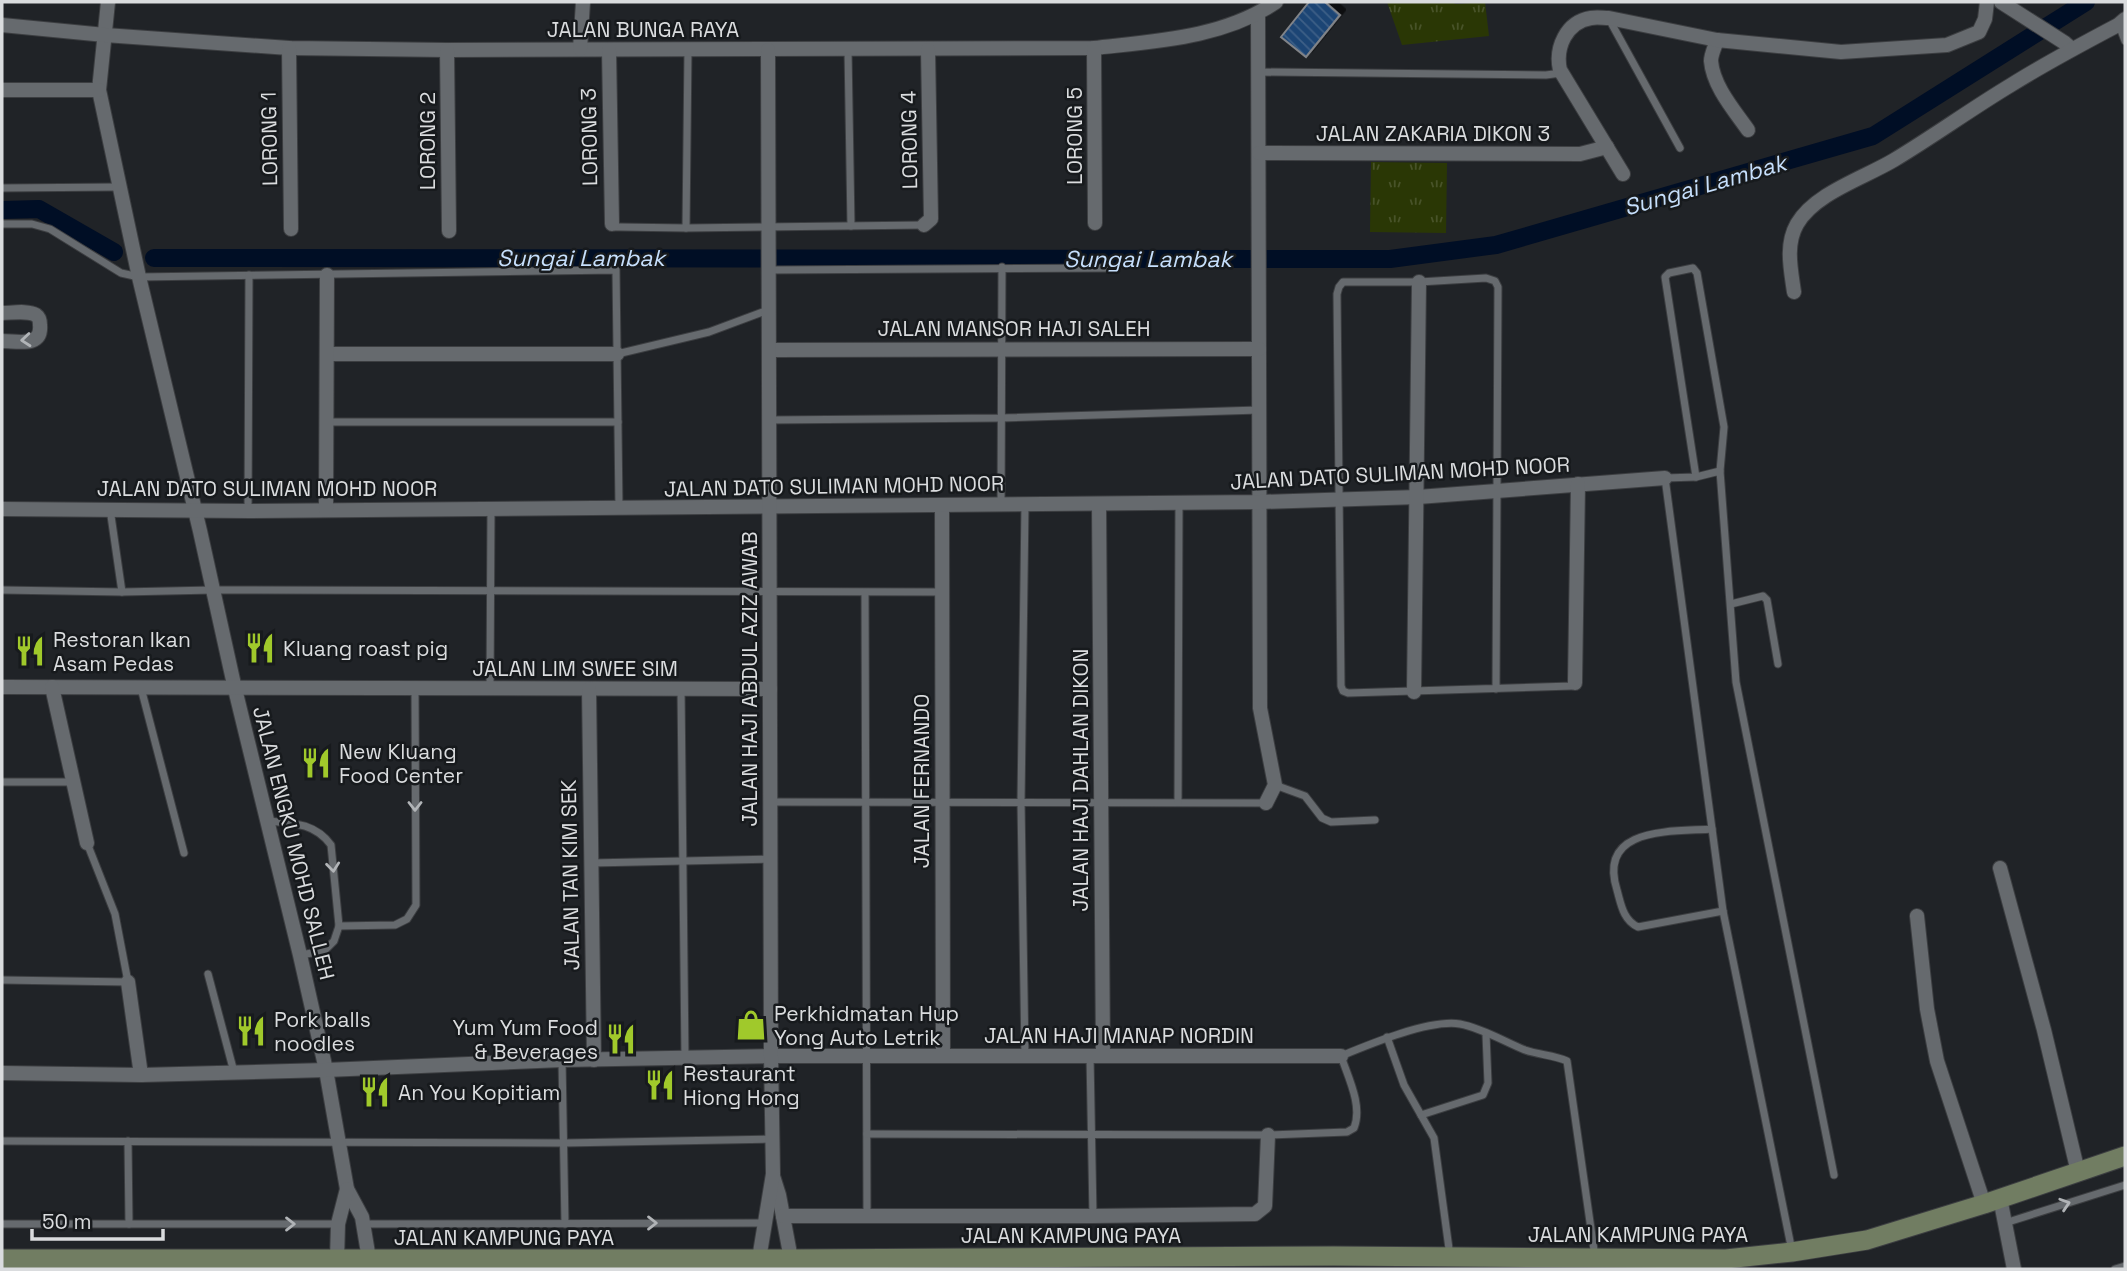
<svg xmlns="http://www.w3.org/2000/svg" width="2127" height="1271" font-family="'Space Grotesk',sans-serif">
  <style>
    .park { fill: url(#park-tufts) }
    .lines { fill: none; stroke-linecap: round; stroke-linejoin: round }
    .canal { stroke: #000e25; stroke-width: 18 }
    .building { fill: url(#building-back-hatch); stroke: #808388; stroke-width: 2; filter: url(#shadow) }
    .lane-casing { stroke: #3c3e41; stroke-width: 9 }
    .street-casing { stroke: #3c3e41; stroke-width: 16 }
    .secondary-casing { stroke: #3c3e41; stroke-width: 21 }
    .lane { stroke: #666a6e; stroke-width: 7 }
    .street { stroke: #666a6e; stroke-width: 14 }
    .secondary { stroke: #717d62; stroke-width: 19 }
    .oneway { stroke: #b1b4b7 }
    .labels { text-anchor: middle; dominant-baseline: central; stroke-width: 5; stroke-linejoin: round; paint-order: stroke }
    .street-label { font-size: 21px; fill: #dadcde; stroke: #171a1d }
    .poi-label { font-size: 21px; fill: #dadcde; stroke: #171a1d; text-anchor: start }
    .water-label { font-size: 23px; font-style: italic; fill: #c6dffc; stroke: #171a1d }
  </style>
  <defs>
    <pattern id="park-tufts" width="24" height="20" patternUnits="userSpaceOnUse" patternTransform="scale(1.75)"><rect width="24" height="20" fill="#2a3705"/><path d="M3 7l-1-3M5 7V3M7 7l1-3M15 17l-1-3M17 17v-4M19 17l1-3" fill="none" stroke="#485329"/></pattern>
    <pattern id="building-back-hatch" width="6" height="6" patternUnits="userSpaceOnUse" patternTransform="scale(1.75)"><rect width="6" height="6" fill="#1d4574"/><path d="M-1 5l2 2M0 0l6 6M5-1l2 2" fill="none" stroke="#3d5f87"/></pattern>
    <filter id="shadow"><feDropShadow dx="5.5" dy="-5.5" stdDeviation="0" flood-color="#0009"/></filter>
  </defs>
  <rect width="100%" height="100%" fill="#202327"/>
  <g class="park">
    <polygon points="1387,2 1451,2 1456,4 1485,2 1489,36 1402,45"/>
    <polygon points="1371,162 1447,163 1446,233 1370,232"/>
  </g>
  <g class="lines">
    <g class="canal">
      <polyline points="2,210 39,209 114,252"/>
      <polyline points="154,258 1390,259 1496,245 1873,136 2086,2"/>
    </g>
  </g>
  <polygon class="building" points="1309,2 1325,2 1340,15 1306,57 1281,37"/>
  <g class="lines">
    <g class="lane-casing">
      <g id="lane">
        <polyline points="1609,19 1680,148"/>
        <polyline points="2119,25 2125,41"/>
        <polyline points="848,50 851,226"/>
        <polyline points="1259,72 1546,75 1561,73"/>
        <polyline points="2,188 119,187"/>
        <polyline points="2,224 32,224 50,229 121,273 139,277 616,270 619,508"/>
        <polyline points="612,224 615,227 619,227 686,228 688,50"/>
        <polyline points="686,228 924,225"/>
        <polyline points="769,270 1117,268"/>
        <polyline points="617,354 709,332 768,310"/>
        <polyline points="769,420 1001,418 1259,410"/>
        <polyline points="327,422 618,422"/>
        <polyline points="1696,477 1665,277 1669,273 1693,268 1697,273 1724,427 1720,471"/>
        <polyline points="1001,505 1002,267"/>
        <polyline points="1025,505 1021,802 1025,1056"/>
        <polyline points="110,509 122,592"/>
        <polyline points="248,511 249,275"/>
        <polyline points="2,590 122,592 213,590 942,592"/>
        <polyline points="865,593 867,1215"/>
        <polyline points="1731,604 1763,596 1767,600 1778,664"/>
        <polyline points="141,688 184,853"/>
        <polyline points="490,689 491,509"/>
        <polyline points="681,689 685,1058"/>
        <polyline points="1496,689 1498,287 1495,281 1486,278 1419,282 1343,282 1339,287 1337,294 1341,686 1343,691 1348,693 1572,686 1575,683"/>
        <polyline points="2,782 73,782"/>
        <polyline points="1275,785 1305,796 1322,818 1331,822 1375,820"/>
        <polyline points="770,802 1266,803"/>
        <polyline points="1178,802 1179,503"/>
        <path d="M 268,821 C 293,823 315,823 331,845 L 339,926 L 334,941 L 324,951 L 300,955"/>
        <path d="M 1712,829 C 1672,832 1597,826 1617,890 C 1621,904 1623,920 1638,927 L 1723,911"/>
        <polyline points="591,863 770,859"/>
        <polyline points="339,926 395,925 407,919 416,905 415,689"/>
        <polyline points="208,974 234,1072"/>
        <polyline points="2,980 128,982 115,914 87,843"/>
        <polyline points="1387,1037 1404,1085 1434,1138 1450,1256"/>
        <polyline points="1090,1056 1093,1216"/>
        <polyline points="562,1060 565,1224"/>
        <polyline points="1421,1115 1483,1095 1488,1083 1486,1034"/>
        <path d="M 867,1134 L 1268,1135 L 1347,1132 L 1354,1128 C 1363,1106 1348,1077 1341,1056 C 1370,1044 1430,1019 1460,1024 C 1482,1028 1505,1042 1525,1050 C 1539,1055 1554,1055 1567,1061 L 1595,1257"/>
        <polyline points="2,1141 564,1143 772,1139"/>
        <polyline points="128,1141 129,1224"/>
        <polyline points="2005,1223 2125,1185"/>
        <polyline points="2,1224 338,1224"/>
        <polyline points="364,1224 764,1223"/>
        <polyline points="1792,1251 1723,911 1665,478 1696,477 1720,471 1736,682 1834,1175"/>
        <polyline points="2115,1269 2125,1266"/>
      </g>
    </g>
    <g class="street-casing">
      <g id="street">
        <polyline points="108,2 99,90 139,277 200,531 235,689 300,955 326,1070 347,1189 362,1217 369,1259"/>
        <polyline points="2001,2 2065,43 2072,49"/>
        <polyline points="1258,14 1260,708 1275,785 1266,803"/>
        <path d="M 2,25 L 105,35 L 289,48 L 447,50 L 1094,48 C 1156,41 1223,38 1276,2"/>
        <path d="M 1717,40 C 1715,47 1711,54 1711,61 C 1713,86 1734,110 1748,130"/>
        <polyline points="289,48 291,229"/>
        <polyline points="1094,48 1095,223"/>
        <polyline points="580,49 583,2"/>
        <polyline points="447,50 449,231"/>
        <polyline points="609,50 612,224"/>
        <polyline points="2,90 99,90"/>
        <polyline points="1259,153 1580,154 1607,147"/>
        <path d="M 1623,174 L 1560,70 C 1555,48 1566,22 1591,18 C 1597,17 1603,18 1609,18 L 1717,40 L 1841,52 L 1947,45 L 1979,32 L 1985,19 L 1987,2"/>
        <polyline points="924,225 931,219 928,50"/>
        <path d="M 1794,292 C 1791,270 1785,245 1797,224 C 1815,193 1864,178 1894,160 C 1934,136 1971,109 2011,85 C 2046,63 2082,44 2118,25 L 2125,19"/>
        <path d="M 2,313 C 11,313 28,310 36,315 C 39,317 40,321 40,325 C 42,348 18,341 2,341"/>
        <polyline points="769,350 1259,349"/>
        <polyline points="328,354 617,354"/>
        <polyline points="1099,504 1103,1056"/>
        <polyline points="942,506 943,1056"/>
        <polyline points="2,509 248,511 1260,502 1418,497 1665,478"/>
        <polyline points="326,510 327,275"/>
        <polyline points="1575,683 1578,484"/>
        <polyline points="2,687 770,689"/>
        <polyline points="52,687 87,843"/>
        <polyline points="589,689 594,1060"/>
        <polyline points="1414,692 1419,282"/>
        <polyline points="2000,868 2044,1030 2078,1172"/>
        <polyline points="1917,916 1927,1009 1937,1061 1984,1204"/>
        <polyline points="128,982 141,1075"/>
        <polyline points="2,1073 141,1075 326,1070 562,1060 771,1056 1341,1056"/>
        <polyline points="773,1176 779,1195 791,1259"/>
        <polyline points="2000,1198 2014,1269"/>
        <polyline points="783,1216 1093,1216 1255,1214 1265,1206 1268,1135"/>
        <polyline points="337,1259 338,1224 347,1189"/>
        <polyline points="759,1259 773,1174 771,1056 768,50"/>
      </g>
    </g>
    <g class="secondary-casing">
      <polyline id="secondary" points="2,1259 791,1259 1334,1256 1726,1259 1792,1252 1867,1240 1984,1204 2125,1156"/>
    </g>
    <use href="#lane" class="lane"/>
    <use href="#street" class="street"/>
    <use href="#secondary" class="secondary"/>
  </g>
  <defs><path id="oneway-chevron" d="M-2-3.5L2.5 0L-2 3.5" fill="none" stroke-width="1.6" stroke-linecap="round" stroke-linejoin="round" transform="scale(1.75)"/></defs>
  <g class="oneway">
    <use href="#oneway-chevron" transform="translate(26 340) rotate(175)"/>
    <use href="#oneway-chevron" transform="translate(415 806) rotate(90)"/>
    <use href="#oneway-chevron" transform="translate(333 867) rotate(84)"/>
    <use href="#oneway-chevron" transform="translate(2065 1204) rotate(-18)"/>
    <use href="#oneway-chevron" transform="translate(652 1223)"/>
    <use href="#oneway-chevron" transform="translate(290 1224)"/>
  </g>
  <defs>
    <g id="restaurant-bare" transform="scale(2.415)"><path d="M-5-6h1v4h1v-4h1v4h1v-4h1v5L-1.5 .5V6h-2V.5L-5-1ZM5-6V6H3V1.5H1.5Q1.5-4 5-6Z" fill="#a0c92b" stroke="#171a1d" stroke-width="2.5" paint-order="stroke"/></g>
    <g id="shop-bare" transform="scale(2.415)"><path d="M-5-2.5h2.3a2.7 3.5 0 0 1 5.4 0H5L5.5 6h-11ZM-1.5-2.5h3a1.5 2.3 0 0 0-3 0Z" fill="#a0c92b" stroke="#171a1d" stroke-width="2.5" paint-order="stroke"/></g>
  </defs>
  <g fill-rule="evenodd">
    <use href="#restaurant-bare" x="260" y="648"/>
    <use href="#restaurant-bare" x="30" y="651"/>
    <use href="#restaurant-bare" x="316" y="763"/>
    <use href="#shop-bare" x="751" y="1025"/>
    <use href="#restaurant-bare" x="251" y="1031"/>
    <use href="#restaurant-bare" x="621" y="1039"/>
    <use href="#restaurant-bare" x="660" y="1085"/>
    <use href="#restaurant-bare" x="375" y="1092"/>
  </g>
  <g class="labels">
    <g class="street-label">
      <text x="643" y="29">JALAN BUNGA RAYA</text>
      <text x="1433" y="133">JALAN ZAKARIA DIKON 3</text>
      <text transform="translate(1074 136) rotate(-90)">LORONG 5</text>
      <text transform="translate(589 137) rotate(-91)">LORONG 3</text>
      <text transform="translate(269 139) rotate(-91)">LORONG 1</text>
      <text transform="translate(909 140) rotate(-91)">LORONG 4</text>
      <text transform="translate(427 141) rotate(-90)">LORONG 2</text>
      <text x="1014" y="328">JALAN MANSOR HAJI SALEH</text>
      <text transform="translate(1400 473) rotate(-3)">JALAN DATO SULIMAN MOHD NOOR</text>
      <text transform="translate(834 486) rotate(-1)">JALAN DATO SULIMAN MOHD NOOR</text>
      <text x="267" y="488">JALAN DATO SULIMAN MOHD NOOR</text>
      <text x="575" y="668">JALAN LIM SWEE SIM</text>
      <text transform="translate(749 679) rotate(-90)">JALAN HAJI ABDUL AZIZ AWAB</text>
      <text transform="translate(1080 780) rotate(-90)">JALAN HAJI DAHLAN DIKON</text>
      <text transform="translate(921 781) rotate(-90)">JALAN FERNANDO</text>
      <text transform="translate(294 843) rotate(76)">JALAN ENGKU MOHD SALLEH</text>
      <text transform="translate(570 875) rotate(-91)">JALAN TAN KIM SEK</text>
      <text x="1119" y="1035">JALAN HAJI MANAP NORDIN</text>
      <text x="1638" y="1234">JALAN KAMPUNG PAYA</text>
      <text x="1071" y="1235">JALAN KAMPUNG PAYA</text>
      <text x="504" y="1237">JALAN KAMPUNG PAYA</text>
    </g>
    <g class="poi-label">
      <text x="53" y="639">Restoran Ikan<tspan x="53" dy="24">Asam Pedas</tspan></text>
      <text x="283" y="648">Kluang roast pig</text>
      <text x="339" y="751">New Kluang<tspan x="339" dy="24">Food Center</tspan></text>
      <text x="774" y="1013">Perkhidmatan Hup<tspan x="774" dy="24">Yong Auto Letrik</tspan></text>
      <text x="274" y="1019">Pork balls<tspan x="274" dy="24">noodles</tspan></text>
      <text x="598" y="1027" text-anchor="end">Yum Yum Food<tspan x="598" dy="24">&amp; Beverages</tspan></text>
      <text x="683" y="1073">Restaurant<tspan x="683" dy="24">Hiong Hong</tspan></text>
      <text x="398" y="1092">An You Kopitiam</text>
    </g>
    <g class="water-label">
      <text transform="translate(1705 185) rotate(-16)">Sungai Lambak</text>
      <text x="581" y="258">Sungai Lambak</text>
      <text x="1148" y="259">Sungai Lambak</text>
    </g>
  </g>
  <rect width="2127" height="1271" fill="none" stroke="#dadcde" stroke-width="7"/>
  <path d="M32 1229v10h131v-10" fill="none" stroke="#dadcde" stroke-width="3.5"/>
  <text x="42" y="1229" font-size="21" fill="#dadcde" stroke="#171a1d" stroke-width="5" paint-order="stroke">50 m</text>
</svg>
